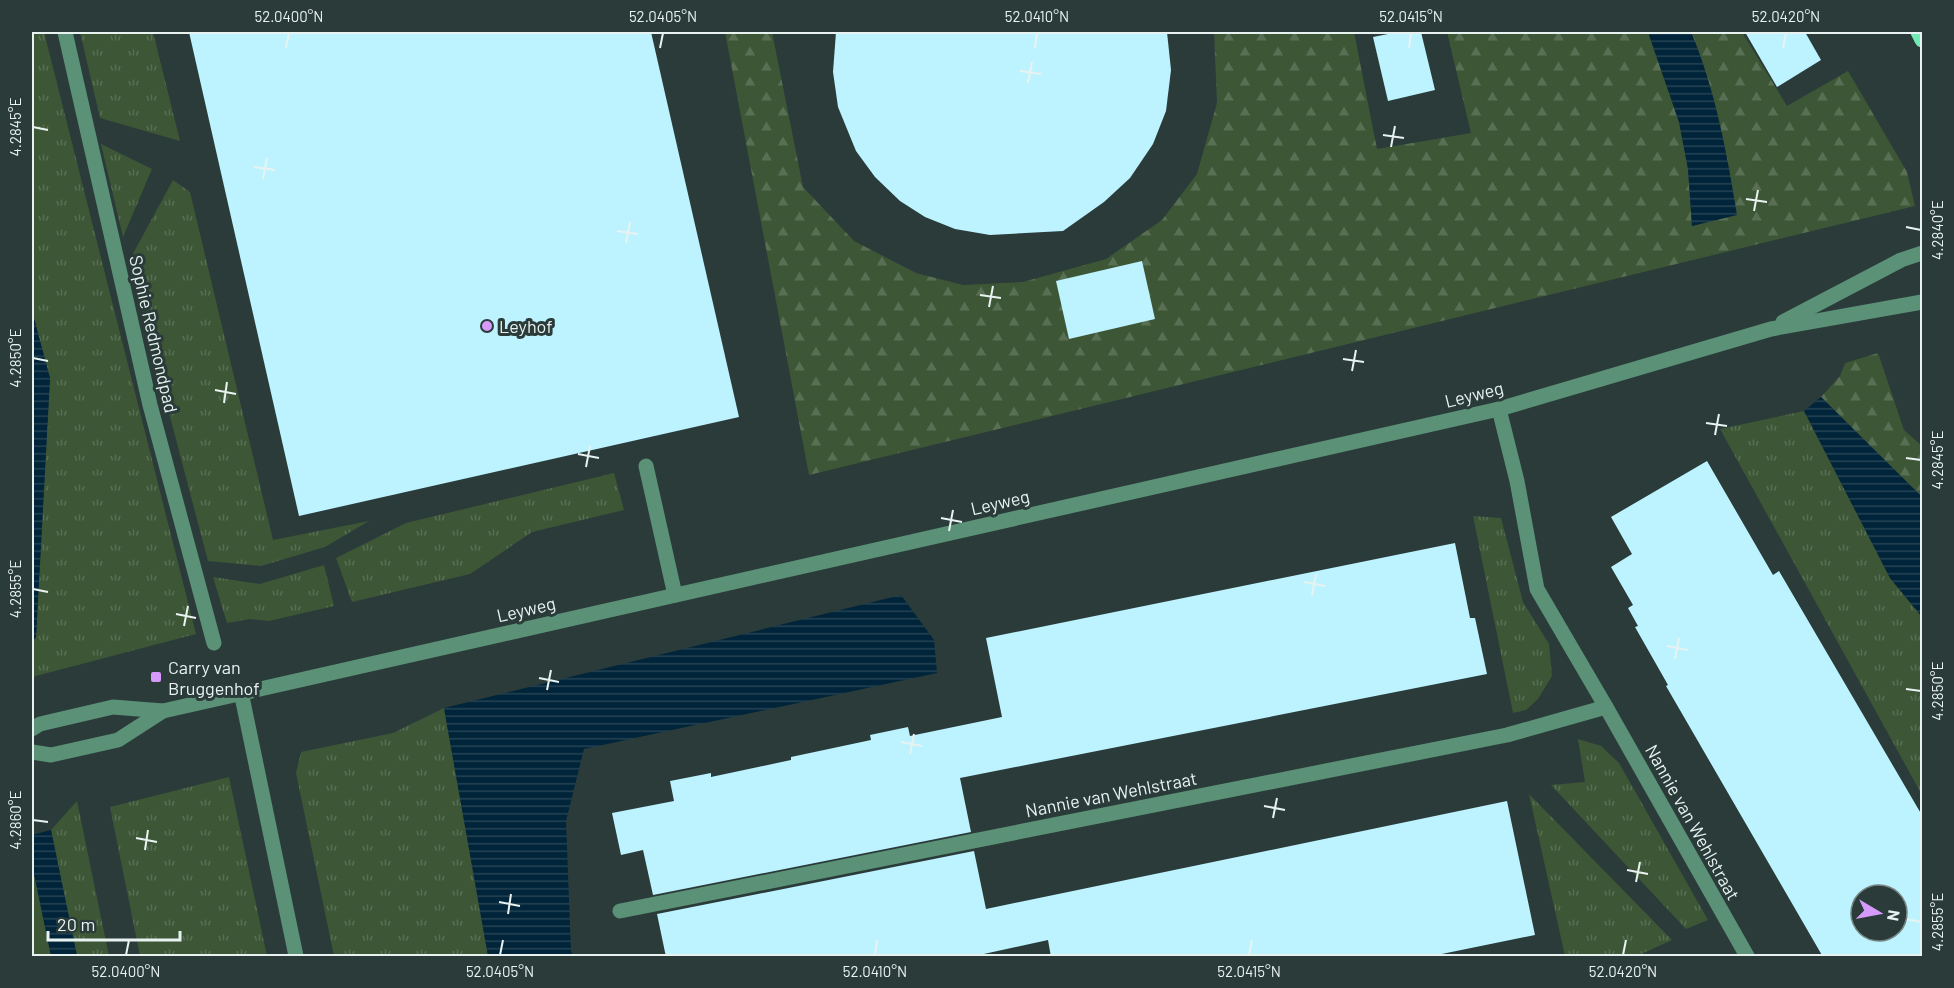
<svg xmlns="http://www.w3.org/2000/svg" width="1954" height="988" font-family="Barlow,sans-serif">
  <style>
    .grass { fill: url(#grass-tufts) }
    .forest { fill: url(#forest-firs) }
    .garden { fill: #3d5636 }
    .water { fill: url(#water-rules) }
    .building { fill: #bcf3ff; fill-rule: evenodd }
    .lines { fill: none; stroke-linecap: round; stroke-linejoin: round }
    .minor { stroke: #5a9177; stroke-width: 15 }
    .major { stroke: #71eab6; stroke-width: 15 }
    .ticks { fill: none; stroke: #e8f3f1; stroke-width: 2 }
    .poi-dot { fill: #d69bfa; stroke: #2a3b39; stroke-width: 2 }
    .labels { text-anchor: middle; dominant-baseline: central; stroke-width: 6; stroke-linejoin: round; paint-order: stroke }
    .poi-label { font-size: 18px; fill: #e8f3f1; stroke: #2a3b39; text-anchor: start }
    .street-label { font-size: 18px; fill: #e8f3f1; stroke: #2a3b39 }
    .neatline { fill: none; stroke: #e8f3f1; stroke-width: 2 }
    .ticks-label { font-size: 15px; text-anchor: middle; fill: #e8f3f1 }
  </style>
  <defs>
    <pattern id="grass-tufts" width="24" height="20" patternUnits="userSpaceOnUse" patternTransform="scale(1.5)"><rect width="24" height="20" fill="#3d5636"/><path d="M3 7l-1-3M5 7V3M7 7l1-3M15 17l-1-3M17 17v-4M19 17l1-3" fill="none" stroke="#596f54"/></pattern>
    <pattern id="forest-firs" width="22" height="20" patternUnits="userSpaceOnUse" patternTransform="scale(1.5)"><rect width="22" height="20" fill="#3d5636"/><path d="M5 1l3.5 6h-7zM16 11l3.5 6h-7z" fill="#596f54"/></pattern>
    <pattern id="water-rules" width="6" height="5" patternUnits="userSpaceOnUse" patternTransform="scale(1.5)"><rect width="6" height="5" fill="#002439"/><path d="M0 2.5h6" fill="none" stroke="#254456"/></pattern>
  </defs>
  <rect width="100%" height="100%" fill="#2a3b39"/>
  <g class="grass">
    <polygon points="32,32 44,32 196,634 32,677 32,642 36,637 50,378 32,311"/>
    <polygon points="80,32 153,32 180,141 100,118"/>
    <polygon points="101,144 152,169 123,237"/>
    <polygon points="173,180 190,192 273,540 369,521 325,547 261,566 208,561 129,261"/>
    <polygon points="1804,411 1890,578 1922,617 1922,795 1720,429"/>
    <polygon points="614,473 624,510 532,532 470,574 352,602 336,558 406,523"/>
    <polygon points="1473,516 1501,518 1523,602 1549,644 1552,676 1538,699 1526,710 1513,713"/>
    <polygon points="324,565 334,606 269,621 250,619 227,623 213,577 260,584"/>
    <polygon points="444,708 488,956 334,956 296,773 301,752 393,733"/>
    <polygon points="1578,739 1601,746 1619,763 1708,920 1686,929 1551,785 1585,782"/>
    <polygon points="229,777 267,956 140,956 110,807"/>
    <polygon points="1529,794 1672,940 1637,956 1565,956"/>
    <polygon points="77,801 109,956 77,956 51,830"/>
  </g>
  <g class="forest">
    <path d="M 725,32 L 772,32 L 803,187 L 854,241 L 916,273 L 963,285 L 1023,282 L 1106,259 L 1162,220 L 1197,174 L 1217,103 L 1214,32 L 1354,32 L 1377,149 L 1471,133 L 1447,32 L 1648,32 L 1679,122 L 1688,169 L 1692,226 L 1736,214 C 1727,153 1715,89 1691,32 L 1742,32 L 1787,106 L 1848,71 L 1907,172 L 1915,206 L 809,475 Z"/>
    <polygon points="1878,353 1904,430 1922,446 1922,497 1821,397 1840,376 1845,363"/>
  </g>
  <polygon class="garden" points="32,864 51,956 32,956"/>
  <g class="water">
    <path d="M 1648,32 L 1691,32 C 1715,89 1727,153 1737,215 L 1692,226 L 1688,169 L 1679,122 Z"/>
    <polygon points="32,311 50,378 36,637 32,642"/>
    <polygon points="1821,397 1922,497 1922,617 1890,578 1804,411"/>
    <polygon points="901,595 934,640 937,673 584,749 566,821 571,952 574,956 488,956 444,708"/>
    <polygon points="51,830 77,956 51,956 32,864 32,835"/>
  </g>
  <g class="building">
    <polygon points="189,32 651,32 739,417 299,516"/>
    <polygon points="836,32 1167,32 1171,70 1166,111 1153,144 1130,178 1104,202 1063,231 990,235 955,229 925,217 900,201 875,177 856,151 838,107 833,72"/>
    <polygon points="1398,32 1421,32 1435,90 1388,101 1373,37"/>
    <polygon points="1745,32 1805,32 1821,60 1777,87"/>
    <polygon points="1142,261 1155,319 1069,339 1056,281"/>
    <path d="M 1707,461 L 1773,575 L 1779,571 L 1923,817 L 1923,957 L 1823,957 L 1666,686 L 1668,685 L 1635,627 L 1638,626 L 1628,608 L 1633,605 L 1611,567 L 1632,554 L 1611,517 ZM 1861,895 L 1897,895 L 1897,931 L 1861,931 Z"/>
    <polygon points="1455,543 1470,618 1475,618 1487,674 960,778 971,832 653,895 643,850 621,855 612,813 674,801 670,781 711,773 711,777 791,760 791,757 871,740 870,735 908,727 910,736 1002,717 986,638"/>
    <polygon points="1507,801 1535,935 1427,957 1051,957 1048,940 970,957 666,957 657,914 974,851 986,909"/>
  </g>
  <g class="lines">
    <g class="minor">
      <polyline points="65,32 150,405 214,643"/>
      <polyline points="1783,322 1901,260 1922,253"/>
      <polyline points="1499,409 1517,481 1537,589 1606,707 1747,956"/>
      <polyline points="646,466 675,595"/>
      <polyline points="241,692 296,956"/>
      <polyline points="32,729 40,724 113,707 163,711 1499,409 1771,329 1922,302"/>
      <polyline points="32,752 51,755 118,740 163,711"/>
      <polyline points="620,911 1507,735 1606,707"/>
    </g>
    <polyline class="major" points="1918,32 1922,40"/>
  </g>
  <path class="ticks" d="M 286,48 L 289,33M 660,48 L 663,33M 1035,48 L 1037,33M 1409,48 L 1411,33M 1783,48 L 1786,33M 1020,71 L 1041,74M 1028,83 L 1032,62M 33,127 L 48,130M 1383,135 L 1404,138M 1391,147 L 1395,126M 254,167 L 275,170M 263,179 L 267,158M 1746,199 L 1767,202M 1754,211 L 1758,190M 1906,227 L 1921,230M 617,231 L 638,234M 626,243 L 630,222M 980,295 L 1001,298M 989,307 L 993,286M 33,358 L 48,361M 1343,359 L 1364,362M 1352,371 L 1356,350M 215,390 L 236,394M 224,403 L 227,382M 1706,423 L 1727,426M 1715,435 L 1719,414M 578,454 L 599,458M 1906,458 L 1921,460M 586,467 L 590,446M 941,518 L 962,522M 949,531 L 953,510M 1304,582 L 1325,586M 33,589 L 48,592M 1312,595 L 1316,574M 176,614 L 196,618M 184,626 L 188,606M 1667,646 L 1688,650M 1675,659 L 1679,638M 539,678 L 559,682M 1906,689 L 1921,691M 547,690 L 551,670M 901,742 L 922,746M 910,754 L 914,734M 1264,806 L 1285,810M 1273,818 L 1277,798M 33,820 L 48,822M 136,838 L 157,842M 145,850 L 148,830M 1627,870 L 1648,874M 1636,882 L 1640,862M 499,902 L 520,906M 508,914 L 511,894M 1906,919 L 1921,922M 126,955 L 129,940M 500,955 L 503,940M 875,955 L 877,940M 1249,955 L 1252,940M 1623,955 L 1626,940"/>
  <g class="poi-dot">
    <circle cx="487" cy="326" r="6"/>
    <rect x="150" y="671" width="12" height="12" rx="3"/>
  </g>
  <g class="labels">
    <g class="poi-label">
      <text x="499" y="326">Leyhof</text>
      <text x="168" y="667">Carry van<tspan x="168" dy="21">Bruggenhof</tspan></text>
    </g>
    <g class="street-label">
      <text transform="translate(154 334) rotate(77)">Sophie Redmondpad</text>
      <text transform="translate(1474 394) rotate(-14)">Leyweg</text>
      <text transform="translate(1000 502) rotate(-13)">Leyweg</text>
      <text transform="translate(526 609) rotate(-13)">Leyweg</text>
      <text transform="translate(1111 794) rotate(-11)">Nannie van Wehlstraat</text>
      <text transform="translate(1693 822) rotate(61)">Nannie van Wehlstraat</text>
    </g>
  </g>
  <rect width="1954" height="988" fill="none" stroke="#2a3b39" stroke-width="66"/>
  <g transform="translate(1879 913) rotate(100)"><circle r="28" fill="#2a3b39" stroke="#768583" stroke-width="1.5"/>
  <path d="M0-4.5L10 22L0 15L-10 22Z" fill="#d69bfa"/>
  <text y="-9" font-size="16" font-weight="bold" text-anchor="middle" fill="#e8f3f1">N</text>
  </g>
  <path d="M48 931v9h132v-9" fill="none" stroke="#e8f3f1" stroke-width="3"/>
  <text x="57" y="931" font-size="18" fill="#e8f3f1" stroke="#2a3b39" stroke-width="4.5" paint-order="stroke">20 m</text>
  <rect x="33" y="33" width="1888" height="922" class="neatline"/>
  <g class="ticks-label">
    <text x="289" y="22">52.0400°N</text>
    <text x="663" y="22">52.0405°N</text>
    <text x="1037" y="22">52.0410°N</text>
    <text x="1411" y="22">52.0415°N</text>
    <text x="1786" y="22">52.0420°N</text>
    <text transform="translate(16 127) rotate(-90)" y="5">4.2845°E</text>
    <text transform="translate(1938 230) rotate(-90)" y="5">4.2840°E</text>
    <text transform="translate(16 358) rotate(-90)" y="5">4.2850°E</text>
    <text transform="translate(1938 460) rotate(-90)" y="5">4.2845°E</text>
    <text transform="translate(16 589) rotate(-90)" y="5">4.2855°E</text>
    <text transform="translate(1938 691) rotate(-90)" y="5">4.2850°E</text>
    <text transform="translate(16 820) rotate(-90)" y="5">4.2860°E</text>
    <text transform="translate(1938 922) rotate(-90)" y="5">4.2855°E</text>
    <text x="126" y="977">52.0400°N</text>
    <text x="500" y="977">52.0405°N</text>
    <text x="875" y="977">52.0410°N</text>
    <text x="1249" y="977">52.0415°N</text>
    <text x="1623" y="977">52.0420°N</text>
  </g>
</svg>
